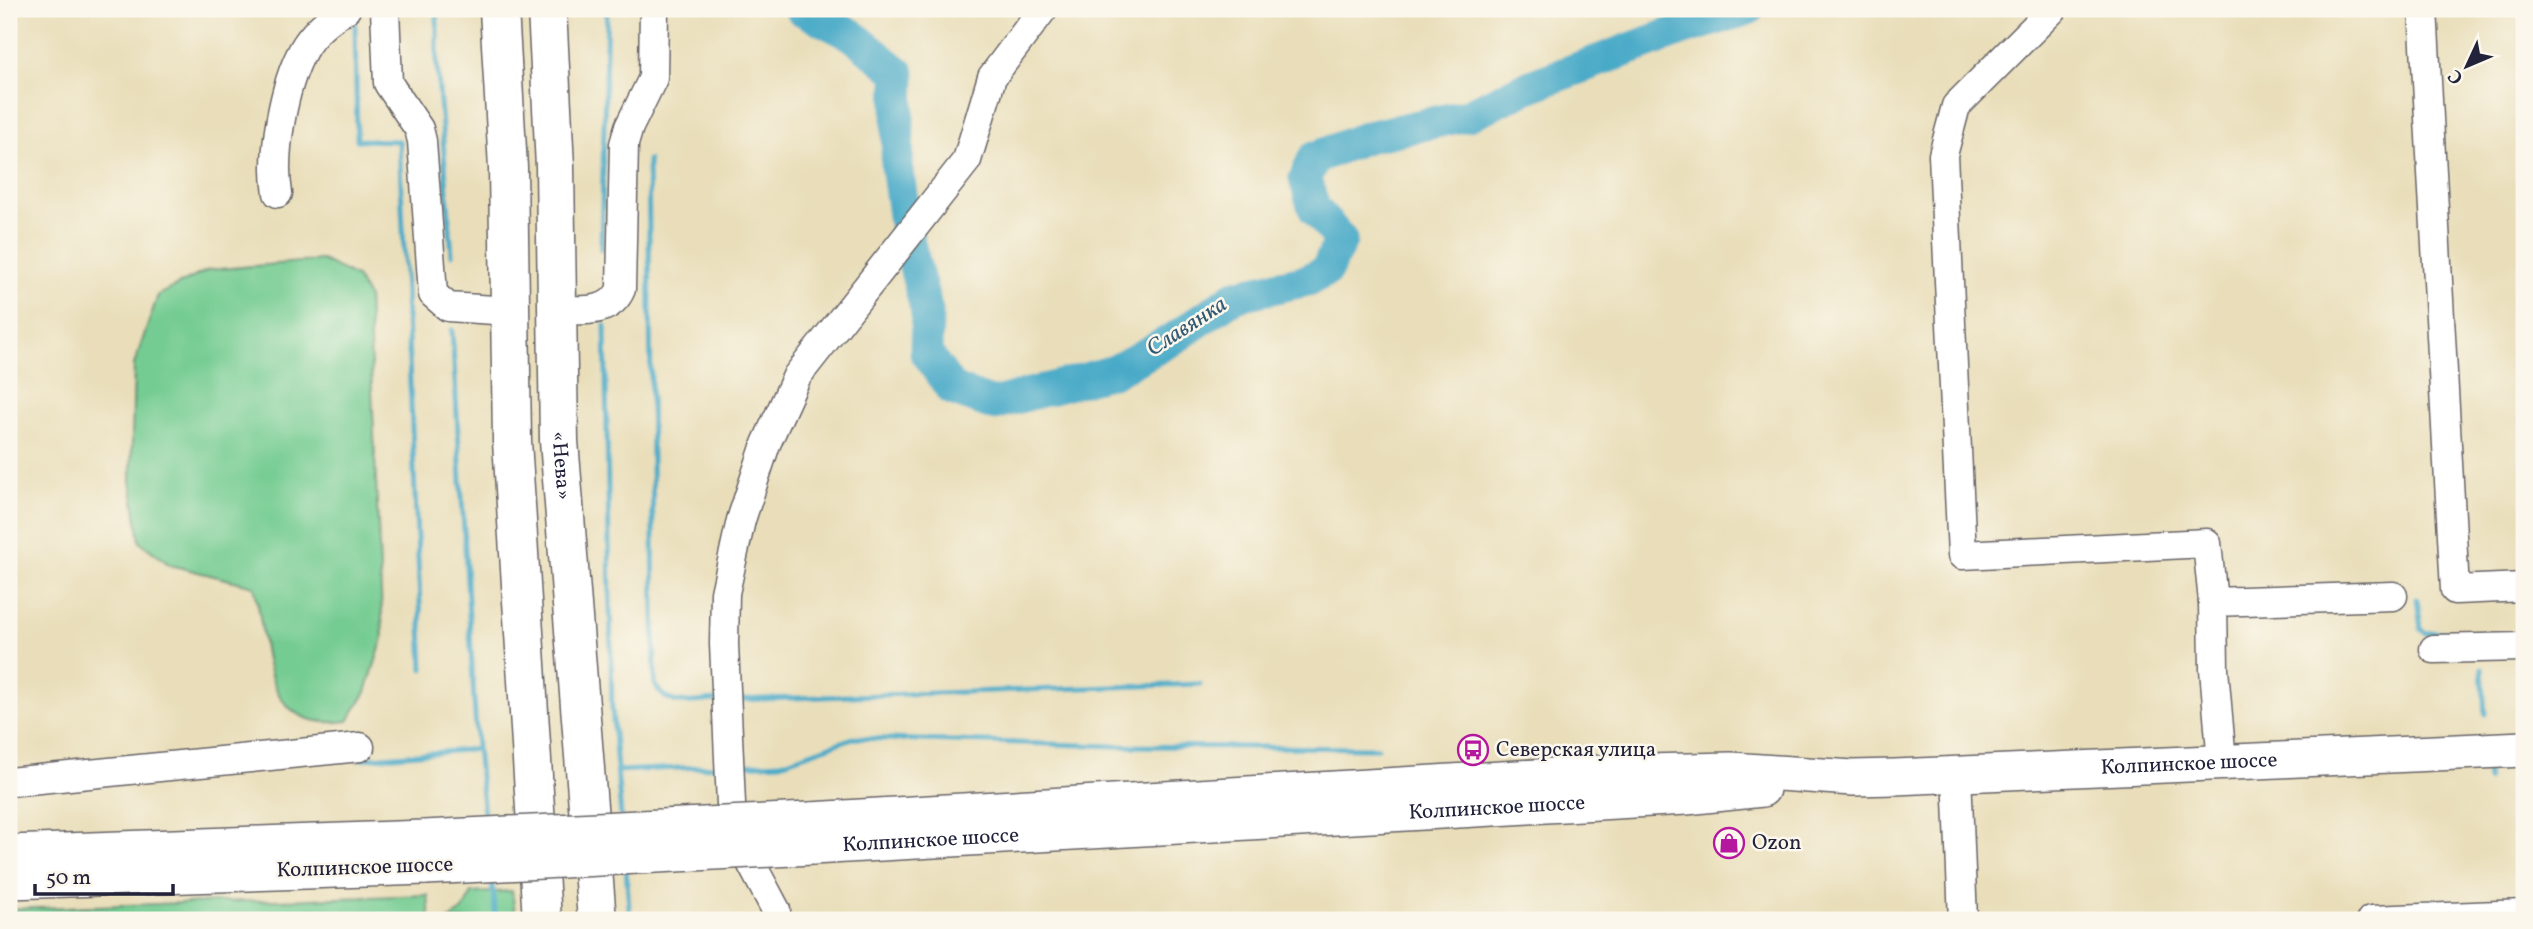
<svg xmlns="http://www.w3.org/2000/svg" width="2533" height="929" font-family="Vollkorn,serif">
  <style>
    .green { fill: #74cc92; stroke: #4b7766; stroke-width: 2 }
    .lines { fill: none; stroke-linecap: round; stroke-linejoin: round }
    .stream { stroke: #48aac8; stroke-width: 5 }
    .river { stroke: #48aac8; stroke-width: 33 }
    .minor-casing { stroke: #686467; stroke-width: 31 }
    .major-casing { stroke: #686467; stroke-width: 38 }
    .highway-casing { stroke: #686467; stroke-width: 41 }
    .minor { stroke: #fff; stroke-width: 28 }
    .major { stroke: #fff; stroke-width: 35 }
    .highway { stroke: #fff; stroke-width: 38 }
    .major-bridge-casing { stroke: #686467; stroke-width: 38; stroke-linecap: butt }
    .major-bridge { stroke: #fff; stroke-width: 35 }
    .labels { text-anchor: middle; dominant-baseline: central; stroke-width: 5; stroke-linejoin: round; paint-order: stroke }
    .street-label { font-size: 21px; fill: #22223b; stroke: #fbf7ec }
    .poi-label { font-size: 21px; fill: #22223b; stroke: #fbf7ec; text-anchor: start }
    .water-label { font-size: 23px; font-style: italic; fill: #315873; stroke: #fbf7ec }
  </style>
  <rect width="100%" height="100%" fill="#fbf7ec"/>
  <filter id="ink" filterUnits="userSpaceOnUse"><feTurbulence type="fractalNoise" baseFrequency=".0143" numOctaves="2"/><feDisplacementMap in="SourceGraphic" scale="14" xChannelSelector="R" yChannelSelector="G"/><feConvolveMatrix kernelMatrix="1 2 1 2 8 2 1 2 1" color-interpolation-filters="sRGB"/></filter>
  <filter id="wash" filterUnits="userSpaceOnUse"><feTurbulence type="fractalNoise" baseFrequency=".00686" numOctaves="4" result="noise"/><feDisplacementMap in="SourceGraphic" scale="28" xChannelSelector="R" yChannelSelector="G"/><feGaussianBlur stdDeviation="1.57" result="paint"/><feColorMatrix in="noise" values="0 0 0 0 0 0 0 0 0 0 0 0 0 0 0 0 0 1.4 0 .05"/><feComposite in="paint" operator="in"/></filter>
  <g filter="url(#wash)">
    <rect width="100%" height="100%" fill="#e9deb9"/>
    <g class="green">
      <path d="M 322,260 L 356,277 L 368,297 L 383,638 L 366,692 L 348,721 C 257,734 270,646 254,586 L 170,565 L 140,542 L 131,480 L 134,365 L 158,295 L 208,270 Z"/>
      <polygon points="512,891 516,920 448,920 462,911 472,893"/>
      <polygon points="428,895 430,920 9,920 9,909"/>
    </g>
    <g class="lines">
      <g class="stream">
        <polyline points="437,9 437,64 452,255"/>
        <polyline points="355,25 357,140 399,141 423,669"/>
        <path d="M 648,160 L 655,684 C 667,710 692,701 717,700"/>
        <polyline points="601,249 607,9"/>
        <polyline points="605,325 612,708 621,816"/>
        <polyline points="452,330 477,749 485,823"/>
        <polyline points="2417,599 2421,629 2426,633 2463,632"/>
        <polyline points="2482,669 2485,714"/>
        <polyline points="734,700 1200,684"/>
        <polyline points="360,759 477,749"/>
        <polyline points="2487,762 2488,780"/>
        <polyline points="738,765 781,763 853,738 1115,746 1378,748"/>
        <polyline points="617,771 721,766"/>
        <polyline points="626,868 630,920"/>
        <polyline points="491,874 496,920"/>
      </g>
      <polyline class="river" points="801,9 852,35 899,73 897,166 907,236 927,312 926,353 952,389 993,404 1115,371 1175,338 1235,296 1308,280 1326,271 1341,240 1314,208 1305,179 1314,158 1367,137 1468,115 1525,88 1684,29 1748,9"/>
    </g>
  </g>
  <g filter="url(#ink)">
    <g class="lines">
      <g class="minor-casing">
        <g id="minor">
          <polyline points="385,9 388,83 419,129 422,141 433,294 448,307 510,311"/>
          <polyline points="2053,9 1956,106 1943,155 1962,555 2207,543 2213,602 2393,596"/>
          <polyline points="2423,9 2455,590 2524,587"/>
          <path d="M 278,193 C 271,154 284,84 303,50 C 313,32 329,19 346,9"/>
          <path d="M 557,310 C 581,310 610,315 621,289 L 624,144 L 629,127 L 653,78 L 654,9"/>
          <polyline points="2213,602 2214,669 2222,763"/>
          <polyline points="2434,649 2524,647"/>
          <polyline points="1957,774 1963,920"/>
          <polyline points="9,782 360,747"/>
          <polyline points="776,910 732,827 724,644 725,593 741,520 766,444 797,376 967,160 992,77 1043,9"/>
          <polyline points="2371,920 2524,914"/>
        </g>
      </g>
      <g class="major-casing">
        <g id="major">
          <path id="s1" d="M 810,820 L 1603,773 L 1731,770 L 1853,778 L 1895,777 L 2524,749"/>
          <path id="s2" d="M 812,847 L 1686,797 L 1762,789"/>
          <polyline points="9,853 424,838"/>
          <polyline points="9,881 426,867"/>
        </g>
      </g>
      <g class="highway-casing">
        <g id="highway">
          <polyline points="499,9 508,168 512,441 542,920"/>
          <path id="s3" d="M 547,9 L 555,167 L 559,441 L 597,920"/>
        </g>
      </g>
      <use href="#minor" class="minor"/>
      <use href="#major" class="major"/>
      <use href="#highway" class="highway"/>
      <g class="major-bridge-casing">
        <g id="major-bridge">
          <polyline points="424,838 810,820"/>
          <polyline points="426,867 812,847"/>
        </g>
      </g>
      <use href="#major-bridge" class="major-bridge"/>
    </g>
  </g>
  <defs>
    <g id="bus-ring" transform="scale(1.575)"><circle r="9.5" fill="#fbf7ec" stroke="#b5179e" stroke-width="1.5"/><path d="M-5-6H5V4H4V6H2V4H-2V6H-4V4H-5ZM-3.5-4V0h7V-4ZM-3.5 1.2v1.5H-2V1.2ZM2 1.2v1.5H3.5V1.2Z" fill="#b5179e"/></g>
    <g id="shop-ring" transform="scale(1.575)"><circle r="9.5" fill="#fbf7ec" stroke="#b5179e" stroke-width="1.5"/><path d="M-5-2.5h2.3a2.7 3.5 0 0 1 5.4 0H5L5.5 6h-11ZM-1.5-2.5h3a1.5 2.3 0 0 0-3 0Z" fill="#b5179e"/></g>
  </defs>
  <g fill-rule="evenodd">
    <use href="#bus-ring" x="1473" y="750"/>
    <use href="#shop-ring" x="1729" y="843"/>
  </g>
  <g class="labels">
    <g class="street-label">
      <text stroke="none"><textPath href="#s3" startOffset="457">«Нева»</textPath></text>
      <text stroke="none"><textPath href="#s1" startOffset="1381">Колпинское шоссе</textPath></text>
      <text stroke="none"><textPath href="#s2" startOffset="686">Колпинское шоссе</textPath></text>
      <text stroke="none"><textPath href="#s2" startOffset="119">Колпинское шоссе</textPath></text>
      <text transform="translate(365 868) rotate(-2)">Колпинское шоссе</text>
    </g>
    <g class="poi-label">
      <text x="1496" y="750">Северская улица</text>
      <text x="1752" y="843">Ozon</text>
    </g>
    <g class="water-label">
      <text transform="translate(1187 327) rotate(-33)">Славянка</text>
    </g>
  </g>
  <rect width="2533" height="929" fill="none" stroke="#fbf7ec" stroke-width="35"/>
  <g transform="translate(2467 66) rotate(226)" stroke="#fbf7ec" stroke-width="5" paint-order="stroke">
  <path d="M0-5L12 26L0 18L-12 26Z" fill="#22223b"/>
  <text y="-10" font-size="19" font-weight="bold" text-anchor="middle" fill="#22223b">С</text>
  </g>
  <path d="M35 884v10h138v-10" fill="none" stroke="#22223b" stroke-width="3.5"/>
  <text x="46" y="884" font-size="21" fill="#22223b" stroke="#fbf7ec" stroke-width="5" paint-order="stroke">50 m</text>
</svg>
